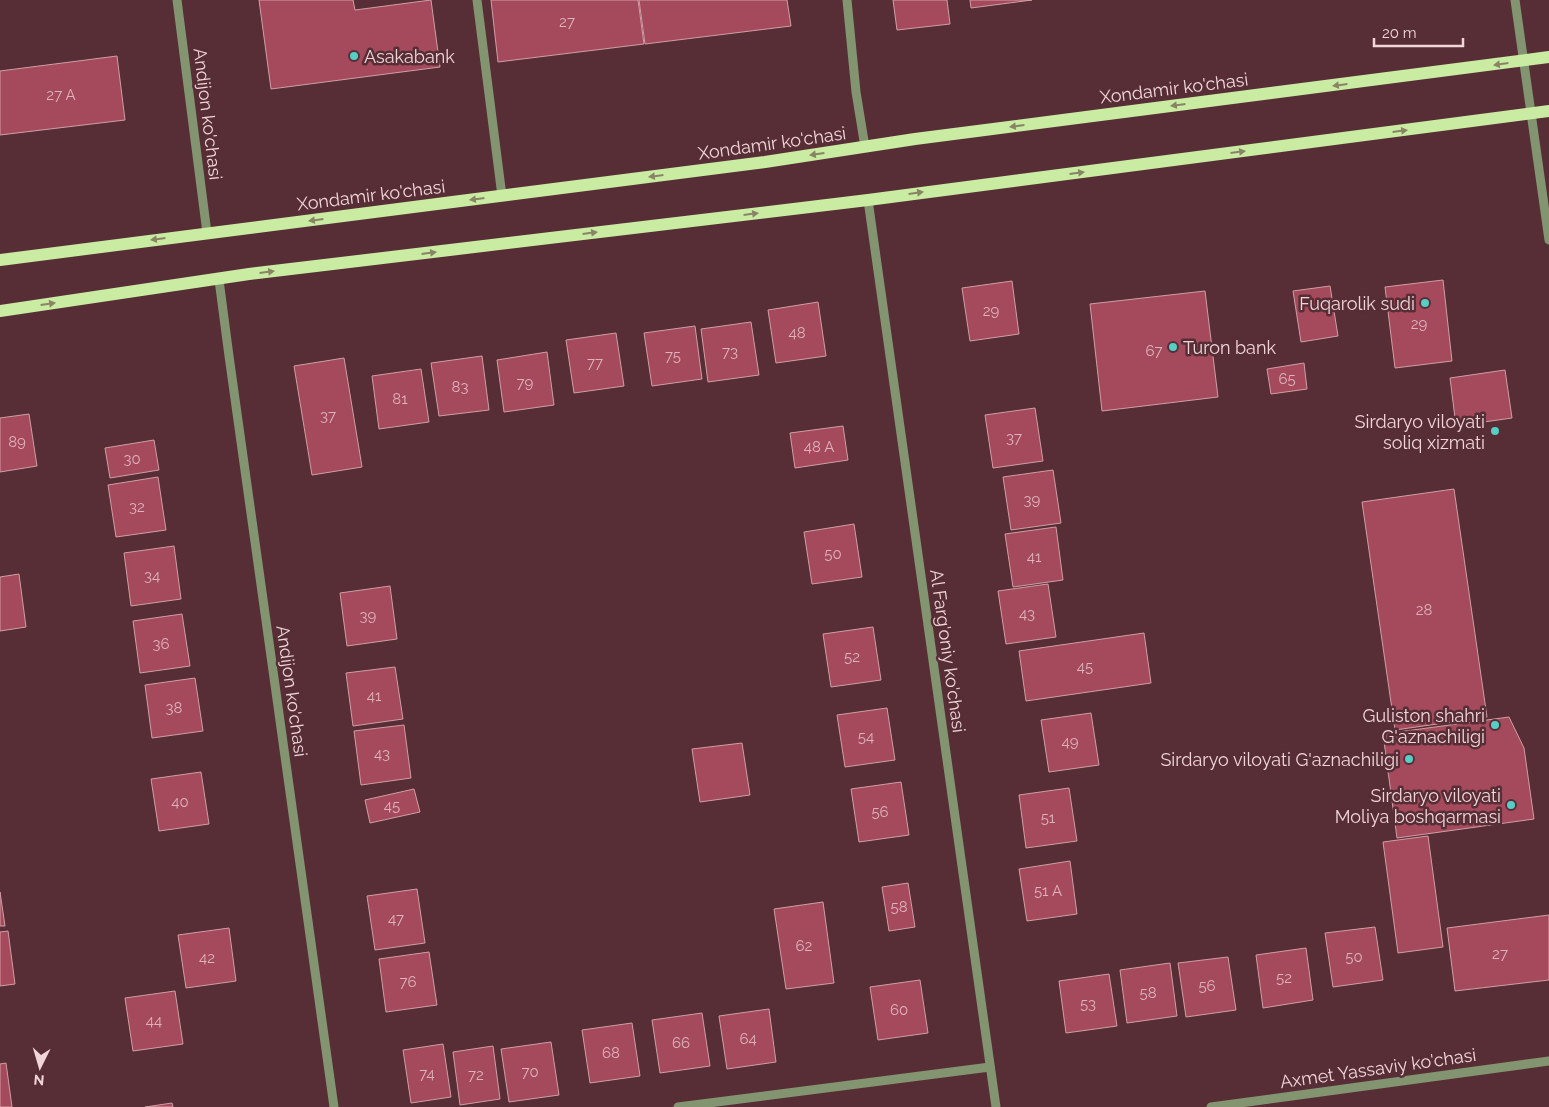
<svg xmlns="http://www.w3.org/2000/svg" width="1549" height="1107" font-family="Raleway,sans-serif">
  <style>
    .building { fill: #a54a5d; stroke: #d09ea5 }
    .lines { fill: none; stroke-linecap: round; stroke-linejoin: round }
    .minor { stroke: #839471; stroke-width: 9 }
    .major { stroke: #c9eca2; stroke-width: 12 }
    .oneway { fill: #8a8467 }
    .poi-dot { fill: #55cec5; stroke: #572e36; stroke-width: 2 }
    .labels { text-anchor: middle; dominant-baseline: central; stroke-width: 5; stroke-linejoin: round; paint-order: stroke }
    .number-label { font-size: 15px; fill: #ddb2ba }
    .poi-label { font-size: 18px; fill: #f0d5d9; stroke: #572e36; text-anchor: end }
    .street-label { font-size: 18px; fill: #f0d5d9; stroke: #572e36 }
  </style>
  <rect width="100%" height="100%" fill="#572e36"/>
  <g class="building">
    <polygon points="259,0 353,0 355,10 431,0 440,67 271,89"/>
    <polygon points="491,0 638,0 644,44 498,62"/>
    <polygon points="639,0 787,0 791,26 645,44"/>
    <polygon points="893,0 947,0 950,24 897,30"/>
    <polygon points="970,0 1032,0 971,8"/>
    <polygon points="117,56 125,120 0,135 0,71"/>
    <polygon points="1443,280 1452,361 1395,368 1385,287"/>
    <polygon points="1012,281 1019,334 970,341 962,288"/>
    <polygon points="1330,286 1338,336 1301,342 1293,291"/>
    <polygon points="1205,291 1218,397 1102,411 1090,304"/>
    <polygon points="818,302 826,356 776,363 768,310"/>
    <polygon points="751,322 759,375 708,382 701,329"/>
    <polygon points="695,326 702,379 652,386 644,333"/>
    <polygon points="616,333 624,386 574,393 566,340"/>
    <polygon points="547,352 554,405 504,412 497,360"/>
    <polygon points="482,356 489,410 439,416 431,363"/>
    <polygon points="344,358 362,467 312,475 294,366"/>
    <polygon points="1304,363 1307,389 1271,394 1267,369"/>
    <polygon points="421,369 429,422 379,429 372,376"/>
    <polygon points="1505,370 1512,418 1456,426 1450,378"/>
    <polygon points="1035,408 1043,461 993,468 985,415"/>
    <polygon points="29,414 37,466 0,472 0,418"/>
    <polygon points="843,426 848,460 795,468 790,433"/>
    <polygon points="154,440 159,470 110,478 105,448"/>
    <polygon points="1053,470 1061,523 1011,530 1003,477"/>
    <polygon points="158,477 166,530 116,537 108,485"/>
    <polygon points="1454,489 1487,717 1395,730 1362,502"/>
    <polygon points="854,524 862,577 812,584 804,532"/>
    <polygon points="1056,527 1063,580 1013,587 1005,534"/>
    <polygon points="174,546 181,599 131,606 124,553"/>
    <polygon points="19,574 26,627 0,631 0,577"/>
    <polygon points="1048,584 1056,637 1006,644 998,591"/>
    <polygon points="390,586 397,639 347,646 340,593"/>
    <polygon points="182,614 190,666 140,673 133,621"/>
    <polygon points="873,627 881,680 831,687 823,634"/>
    <polygon points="1144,633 1151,683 1026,701 1019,651"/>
    <polygon points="395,667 403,719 353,726 346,673"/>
    <polygon points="195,678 203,731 152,738 145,685"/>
    <polygon points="887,708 895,760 845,767 837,715"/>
    <polygon points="1091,713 1099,765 1049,772 1041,720"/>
    <polygon points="1509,717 1524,748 1534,819 1397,838 1383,734"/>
    <polygon points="404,725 411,778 361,785 354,731"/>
    <polygon points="742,743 750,795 700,802 692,749"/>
    <polygon points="201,772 209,824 159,831 151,779"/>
    <polygon points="901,782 909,835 859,842 851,789"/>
    <polygon points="1069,788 1077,841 1026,848 1019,795"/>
    <polygon points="414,789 420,812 370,823 365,800"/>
    <polygon points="1428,836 1443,947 1398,953 1383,842"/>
    <polygon points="1070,861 1077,914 1027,921 1019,869"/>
    <polygon points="908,883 915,927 889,931 882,887"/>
    <polygon points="417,889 425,943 375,950 367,896"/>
    <polygon points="0,892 5,926 0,926"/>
    <polygon points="823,902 834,983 786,989 774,909"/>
    <polygon points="1549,915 1549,980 1455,991 1447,928"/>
    <polygon points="1375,927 1383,980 1333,987 1325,933"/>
    <polygon points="229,928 236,981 186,988 178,935"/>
    <polygon points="8,931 15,984 0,986 0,932"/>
    <polygon points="1306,948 1313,1000 1263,1008 1256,955"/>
    <polygon points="429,952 437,1005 386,1012 379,959"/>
    <polygon points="1228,957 1236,1010 1186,1017 1178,963"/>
    <polygon points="1170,963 1177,1016 1127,1023 1120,970"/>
    <polygon points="1109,974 1117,1026 1066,1033 1059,981"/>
    <polygon points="920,980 928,1033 878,1040 870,987"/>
    <polygon points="175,991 183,1044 133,1051 125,998"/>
    <polygon points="769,1009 776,1062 727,1069 719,1016"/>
    <polygon points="702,1013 710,1066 660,1073 652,1020"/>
    <polygon points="632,1023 640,1076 590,1083 582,1030"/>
    <polygon points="551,1042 559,1095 509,1102 501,1049"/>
    <polygon points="443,1044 451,1097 411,1103 403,1050"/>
    <polygon points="493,1046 500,1099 460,1105 453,1052"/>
    <polygon points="6,1063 12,1107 0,1107 0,1064"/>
    <polygon points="172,1103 173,1107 145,1107"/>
  </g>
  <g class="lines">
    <g class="minor">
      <polyline points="177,0 207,233"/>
      <polyline points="477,0 502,196"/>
      <polyline points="847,0 856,92 865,147"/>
      <polyline points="1515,0 1549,240"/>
      <polyline points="868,200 996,1107"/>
      <polyline points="219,280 229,356 334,1107"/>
      <polyline points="678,1107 990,1067"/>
      <polyline points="1211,1107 1549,1061"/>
    </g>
    <g class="major">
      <polyline points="0,260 765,162 915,139 1549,57"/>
      <polyline points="0,311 249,274 868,200 1549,111"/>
    </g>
  </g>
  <defs><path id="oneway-solid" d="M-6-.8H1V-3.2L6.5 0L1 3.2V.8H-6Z" transform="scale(1.25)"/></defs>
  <g class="oneway">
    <use href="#oneway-solid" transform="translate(1501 64) rotate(172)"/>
    <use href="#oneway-solid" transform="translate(1340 85) rotate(173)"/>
    <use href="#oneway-solid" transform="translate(1178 105) rotate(173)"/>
    <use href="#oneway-solid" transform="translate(1017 126) rotate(173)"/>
    <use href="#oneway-solid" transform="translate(1400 131) rotate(-7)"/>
    <use href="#oneway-solid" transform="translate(1238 152) rotate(-7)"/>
    <use href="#oneway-solid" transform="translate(817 154) rotate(172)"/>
    <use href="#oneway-solid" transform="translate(1077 173) rotate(-7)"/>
    <use href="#oneway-solid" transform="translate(656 176) rotate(173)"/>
    <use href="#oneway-solid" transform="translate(916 193) rotate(-8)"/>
    <use href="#oneway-solid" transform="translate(477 199) rotate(173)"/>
    <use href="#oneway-solid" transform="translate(751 214) rotate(-7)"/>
    <use href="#oneway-solid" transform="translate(316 220) rotate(173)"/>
    <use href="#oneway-solid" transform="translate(590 233) rotate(-7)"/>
    <use href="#oneway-solid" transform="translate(158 239) rotate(173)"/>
    <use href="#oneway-solid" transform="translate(429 253) rotate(-7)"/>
    <use href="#oneway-solid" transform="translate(267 272) rotate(-7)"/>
    <use href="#oneway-solid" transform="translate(48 304) rotate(-8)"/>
  </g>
  <g class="poi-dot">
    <circle cx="354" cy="56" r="5"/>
    <circle cx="1425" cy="303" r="5"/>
    <circle cx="1173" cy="347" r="5"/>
    <circle cx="1495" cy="431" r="5"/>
    <circle cx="1495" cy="725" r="5"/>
    <circle cx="1409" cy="759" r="5"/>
    <circle cx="1511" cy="805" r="5"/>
  </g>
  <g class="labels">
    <g class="number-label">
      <text x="567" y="22">27</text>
      <text x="61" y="95">27 А</text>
      <text x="991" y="311">29</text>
      <text x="1419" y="324">29</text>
      <text x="797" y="333">48</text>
      <text x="1154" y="351">67</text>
      <text x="730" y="352">73</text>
      <text x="673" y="356">75</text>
      <text x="595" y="363">77</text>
      <text x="1287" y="379">65</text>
      <text x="525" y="383">79</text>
      <text x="460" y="387">83</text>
      <text x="400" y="399">81</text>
      <text x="328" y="416">37</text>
      <text x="1014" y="438">37</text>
      <text x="17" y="442">89</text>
      <text x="819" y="447">48 А</text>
      <text x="132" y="459">30</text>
      <text x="1032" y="500">39</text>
      <text x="137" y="507">32</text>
      <text x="833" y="554">50</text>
      <text x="1034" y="557">41</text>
      <text x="152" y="576">34</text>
      <text x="1424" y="610">28</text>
      <text x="1027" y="614">43</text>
      <text x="368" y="616">39</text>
      <text x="161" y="644">36</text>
      <text x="852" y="657">52</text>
      <text x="1085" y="667">45</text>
      <text x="374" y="696">41</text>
      <text x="174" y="708">38</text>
      <text x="866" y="737">54</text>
      <text x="1070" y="742">49</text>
      <text x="382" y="754">43</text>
      <text x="180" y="802">40</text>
      <text x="392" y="806">45</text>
      <text x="880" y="812">56</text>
      <text x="1048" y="818">51</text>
      <text x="1048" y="891">51 А</text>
      <text x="899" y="907">58</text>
      <text x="396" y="919">47</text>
      <text x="804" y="946">62</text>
      <text x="1500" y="954">27</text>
      <text x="1354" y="957">50</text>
      <text x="207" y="958">42</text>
      <text x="1284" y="978">52</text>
      <text x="408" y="982">76</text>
      <text x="1207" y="986">56</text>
      <text x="1148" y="993">58</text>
      <text x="1088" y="1004">53</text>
      <text x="899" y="1010">60</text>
      <text x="154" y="1021">44</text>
      <text x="748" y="1039">64</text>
      <text x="681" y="1043">66</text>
      <text x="611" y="1053">68</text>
      <text x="530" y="1072">70</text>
      <text x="427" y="1074">74</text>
      <text x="476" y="1075">72</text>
    </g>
    <g class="poi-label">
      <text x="364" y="56" text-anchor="start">Asakabank</text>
      <text x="1415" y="303">Fuqarolik sudi</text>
      <text x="1183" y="347" text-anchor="start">Turon bank</text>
      <text x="1485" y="421">Sirdaryo viloyati<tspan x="1485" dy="21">soliq xizmati</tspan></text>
      <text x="1485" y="715">Guliston shahri<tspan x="1485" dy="21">G'aznachiligi</tspan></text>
      <text x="1399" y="759">Sirdaryo viloyati G'aznachiligi</text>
      <text x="1501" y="795">Sirdaryo viloyati<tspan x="1501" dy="21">Moliya boshqarmasi</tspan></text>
    </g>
    <g class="street-label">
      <text transform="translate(1174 88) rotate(-7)">Xondamir ko'chasi</text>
      <text transform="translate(208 114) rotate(83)">Andijon ko'chasi</text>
      <text transform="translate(772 143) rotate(-8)">Xondamir ko'chasi</text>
      <text transform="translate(371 195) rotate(-7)">Xondamir ko'chasi</text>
      <text transform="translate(948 651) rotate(82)">Al Farg'oniy ko'chasi</text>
      <text transform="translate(292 691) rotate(82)">Andijon ko'chasi</text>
      <text transform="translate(1378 1068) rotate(-8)">Axmet Yassaviy ko'chasi</text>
    </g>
  </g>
  <g transform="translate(40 1067) rotate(185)" stroke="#572e36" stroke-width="4" paint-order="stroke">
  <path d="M0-4L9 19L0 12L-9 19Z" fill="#f0d5d9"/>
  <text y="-8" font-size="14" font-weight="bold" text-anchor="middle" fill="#f0d5d9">N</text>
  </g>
  <path d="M1374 38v8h89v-8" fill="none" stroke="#f0d5d9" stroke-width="2.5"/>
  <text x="1382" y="38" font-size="15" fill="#f0d5d9" stroke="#572e36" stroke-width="4" paint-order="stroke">20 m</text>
</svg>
